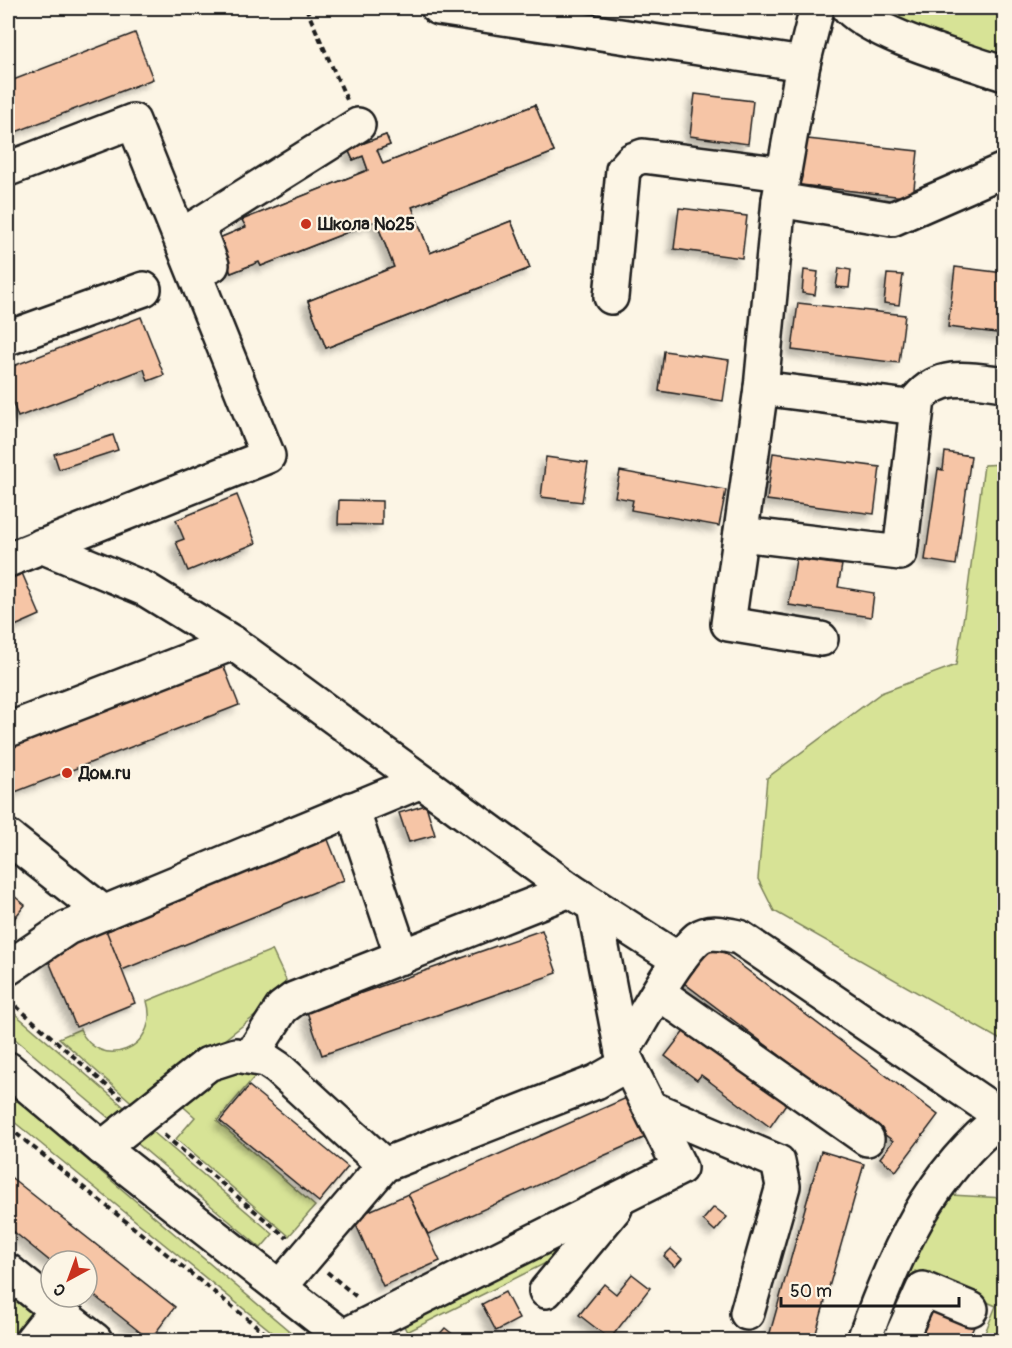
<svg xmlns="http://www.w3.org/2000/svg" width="1012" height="1348" font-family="Pangolin,sans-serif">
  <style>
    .green { fill: #d7e396; stroke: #7a8059; stroke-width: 1.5 }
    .building { fill: #f6c5a6; stroke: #1c1c1c; stroke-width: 1.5; filter: url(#shadow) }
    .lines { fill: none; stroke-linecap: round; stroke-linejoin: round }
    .minor-casing { stroke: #1c1c1c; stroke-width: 38 }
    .path { stroke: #1c1c1c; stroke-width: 4; stroke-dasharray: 6 4.5; stroke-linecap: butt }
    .minor { stroke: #fcf5e5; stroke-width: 33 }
    .poi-dot { fill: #c8321e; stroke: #fcf5e5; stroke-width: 2 }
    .labels { text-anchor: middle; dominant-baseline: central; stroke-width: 4.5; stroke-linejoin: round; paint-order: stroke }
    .poi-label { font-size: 18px; font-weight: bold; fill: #1c1c1c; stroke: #fcf5e5; text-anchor: start }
  </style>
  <defs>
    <filter id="shadow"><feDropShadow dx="-5.5" dy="5.5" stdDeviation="3" flood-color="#0004"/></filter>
  </defs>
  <rect width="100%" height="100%" fill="#fcf5e5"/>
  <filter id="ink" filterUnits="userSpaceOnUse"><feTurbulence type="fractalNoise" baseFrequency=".0167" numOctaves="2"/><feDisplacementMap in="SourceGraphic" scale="12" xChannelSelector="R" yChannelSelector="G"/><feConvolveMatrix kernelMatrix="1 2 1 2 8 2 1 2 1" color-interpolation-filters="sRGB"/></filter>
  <g filter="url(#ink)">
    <g class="green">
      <polygon points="877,8 1004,8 1004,60 908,26"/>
      <polygon points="1004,464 1004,1042 774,911 758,879 767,778 881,693 956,665 967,596 984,465"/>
      <path d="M 272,950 L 286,980 L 281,996 L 137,1107 L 59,1038 L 80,1029 C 99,1073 161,1049 147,1001 Z"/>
      <polygon points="8,1008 124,1107 110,1119 8,1033"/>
      <polygon points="246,1066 256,1075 217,1121 315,1206 289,1236 176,1139 195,1117 177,1101 198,1077"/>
      <polygon points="8,1093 300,1340 282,1340 8,1117"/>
      <polygon points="146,1126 273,1234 261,1248 138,1144 136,1140"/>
      <polygon points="951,1195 1004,1198 1004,1340 982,1340 996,1306 915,1271 885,1340 874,1340 909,1250"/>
      <polygon points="556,1238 564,1254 407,1332 399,1316"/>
      <polygon points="8,1295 36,1317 17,1340 8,1340"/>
    </g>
    <g class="building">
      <polygon points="135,33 153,79 8,135 8,82"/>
      <polygon points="695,94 753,101 748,144 690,136"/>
      <polygon points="535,105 554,152 412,207 430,253 511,221 530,268 326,348 308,301 394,267 376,221 261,266 259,262 231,273 217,239 246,227 242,220 368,170 363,156 353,160 348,149 386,135 390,145 377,150 383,164"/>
      <polygon points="535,105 554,152 412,207 430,253 511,221 530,268 326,348 308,301 394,267 376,221 261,266 259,262 231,273 217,239 246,227 242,220 368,170 363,156 353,160 348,149 386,135 390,145 377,150 383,164"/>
      <polygon points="798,138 918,151 913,198 793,184"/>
      <polygon points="679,208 747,216 742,258 674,249"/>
      <polygon points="955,267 1004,273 1004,334 948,327"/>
      <polygon points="839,268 851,270 849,288 836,287"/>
      <polygon points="804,270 818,272 815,295 802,293"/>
      <polygon points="887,274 903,275 899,305 884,303"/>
      <polygon points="798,303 905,315 899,363 792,350"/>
      <polygon points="141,317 164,375 148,381 144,369 18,417 8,390 8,368"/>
      <polygon points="664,351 729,360 723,401 659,391"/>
      <polygon points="113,435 118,450 59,469 54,454"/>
      <polygon points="945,452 971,456 956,565 925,560 938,469 943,470"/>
      <polygon points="773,453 880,467 874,514 767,500"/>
      <polygon points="546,457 588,463 582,502 541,497"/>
      <polygon points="620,471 726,490 719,526 631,510 633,500 615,497"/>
      <polygon points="237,495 256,543 188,571 176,542 184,539 176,520"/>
      <polygon points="339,500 382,501 382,525 338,524"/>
      <polygon points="796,559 842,565 838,587 874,593 871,617 789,605"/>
      <polygon points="22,573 40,615 8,629 8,579"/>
      <polygon points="222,662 239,705 10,794 8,746"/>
      <polygon points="426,805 435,835 409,842 399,813"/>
      <polygon points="327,837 344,880 122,970 104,927"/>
      <polygon points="8,891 25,905 8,926"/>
      <polygon points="106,930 135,1003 76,1027 46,954"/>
      <polygon points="542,930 557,973 322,1055 307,1012"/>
      <polygon points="709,941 938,1115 896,1171 880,1158 893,1141 680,980"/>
      <polygon points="688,1026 788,1101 770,1127 701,1075 697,1080 665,1056"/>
      <polygon points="249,1086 348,1167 319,1202 220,1121"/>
      <polygon points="631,1096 648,1136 428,1234 408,1194"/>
      <polygon points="821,1151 864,1164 814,1340 768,1340"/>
      <polygon points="8,1175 175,1307 150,1340 87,1290 87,1261 51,1262 8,1227"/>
      <polygon points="408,1194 440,1261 383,1286 353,1218"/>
      <polygon points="714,1207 727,1217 715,1231 703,1220"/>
      <polygon points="671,1249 682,1259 675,1267 664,1256"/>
      <polygon points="632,1274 650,1288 610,1339 579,1315 604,1284 616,1294"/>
      <polygon points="505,1292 519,1319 496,1331 482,1304"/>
      <polygon points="925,1300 976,1322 968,1340 907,1340"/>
      <polygon points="445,1328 460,1340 434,1340"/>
    </g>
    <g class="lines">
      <g class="minor-casing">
        <g id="minor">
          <polyline points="438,8 803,64"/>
          <polyline points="817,8 803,64 779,200 761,388 728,624 821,639"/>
          <path d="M 849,8 C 878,37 963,59 1004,74"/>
          <polyline points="8,169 133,121 268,456 8,560"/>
          <polyline points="779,200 892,219 1004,170"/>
          <polyline points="212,265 197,226 358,125"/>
          <polyline points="611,297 623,170 632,160 643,156 784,174"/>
          <polyline points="8,338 144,289"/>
          <polyline points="761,388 916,408"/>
          <path d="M 741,534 L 900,553 L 918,399 C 941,371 973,380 1004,384"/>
          <polyline points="41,546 145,589 233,643 570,890 679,960"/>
          <polyline points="8,730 233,643"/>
          <polyline points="352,809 402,957"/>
          <polyline points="8,837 104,913"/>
          <polyline points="8,968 67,928 419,782"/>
          <polyline points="659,993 867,1139"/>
          <path d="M 622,1052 C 640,1024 675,957 698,938 C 710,929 727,935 739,937 L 1003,1117"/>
          <polyline points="251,1056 282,1008 294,999 570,890"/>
          <polyline points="8,1069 102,1148 347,1340"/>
          <polyline points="651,1108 778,1162 783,1186 747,1313"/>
          <polyline points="102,1148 208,1064 236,1055 266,1060 278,1068 384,1165"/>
          <polyline points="8,1271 56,1310 32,1340"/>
          <polyline points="280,1287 384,1165 596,1082 628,1064"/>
          <polyline points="546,1291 615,1208"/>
          <polyline points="56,1310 95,1340"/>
          <polyline points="342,1337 680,1168 622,1052 594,906"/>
          <path d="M 864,1340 C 894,1256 930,1172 1004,1116"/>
          <polyline points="900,1340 923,1289 971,1309"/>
        </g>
      </g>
      <g class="path">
        <polyline points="306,8 347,100"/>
        <polyline points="8,999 122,1099"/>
        <polyline points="8,1127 274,1340"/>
        <polyline points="164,1135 287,1238"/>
        <polyline points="327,1272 358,1298"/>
      </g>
      <use href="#minor" class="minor"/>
    </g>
  </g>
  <g class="poi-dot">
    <circle cx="306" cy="224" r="6"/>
    <circle cx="67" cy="773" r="6"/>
  </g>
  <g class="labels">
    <g class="poi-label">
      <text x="318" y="224">Школа №25</text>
      <text x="79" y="773">Дом.ru</text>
    </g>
  </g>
  <rect width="1012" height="1348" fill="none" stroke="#fcf5e5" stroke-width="30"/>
  <rect x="15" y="15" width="982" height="1318" fill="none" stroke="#1c1c1c" stroke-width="2" filter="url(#ink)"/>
  <g transform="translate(69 1279) rotate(221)"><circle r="28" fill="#fcf5e5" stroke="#a29e95" stroke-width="1.5"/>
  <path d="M0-4.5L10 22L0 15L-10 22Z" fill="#c8321e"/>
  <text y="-9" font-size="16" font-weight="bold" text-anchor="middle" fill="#1c1c1c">С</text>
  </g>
  <path d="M781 1297v9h178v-9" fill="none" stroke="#1c1c1c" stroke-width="3"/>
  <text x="790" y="1297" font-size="18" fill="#1c1c1c" stroke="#fcf5e5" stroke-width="4.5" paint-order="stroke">50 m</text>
</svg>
